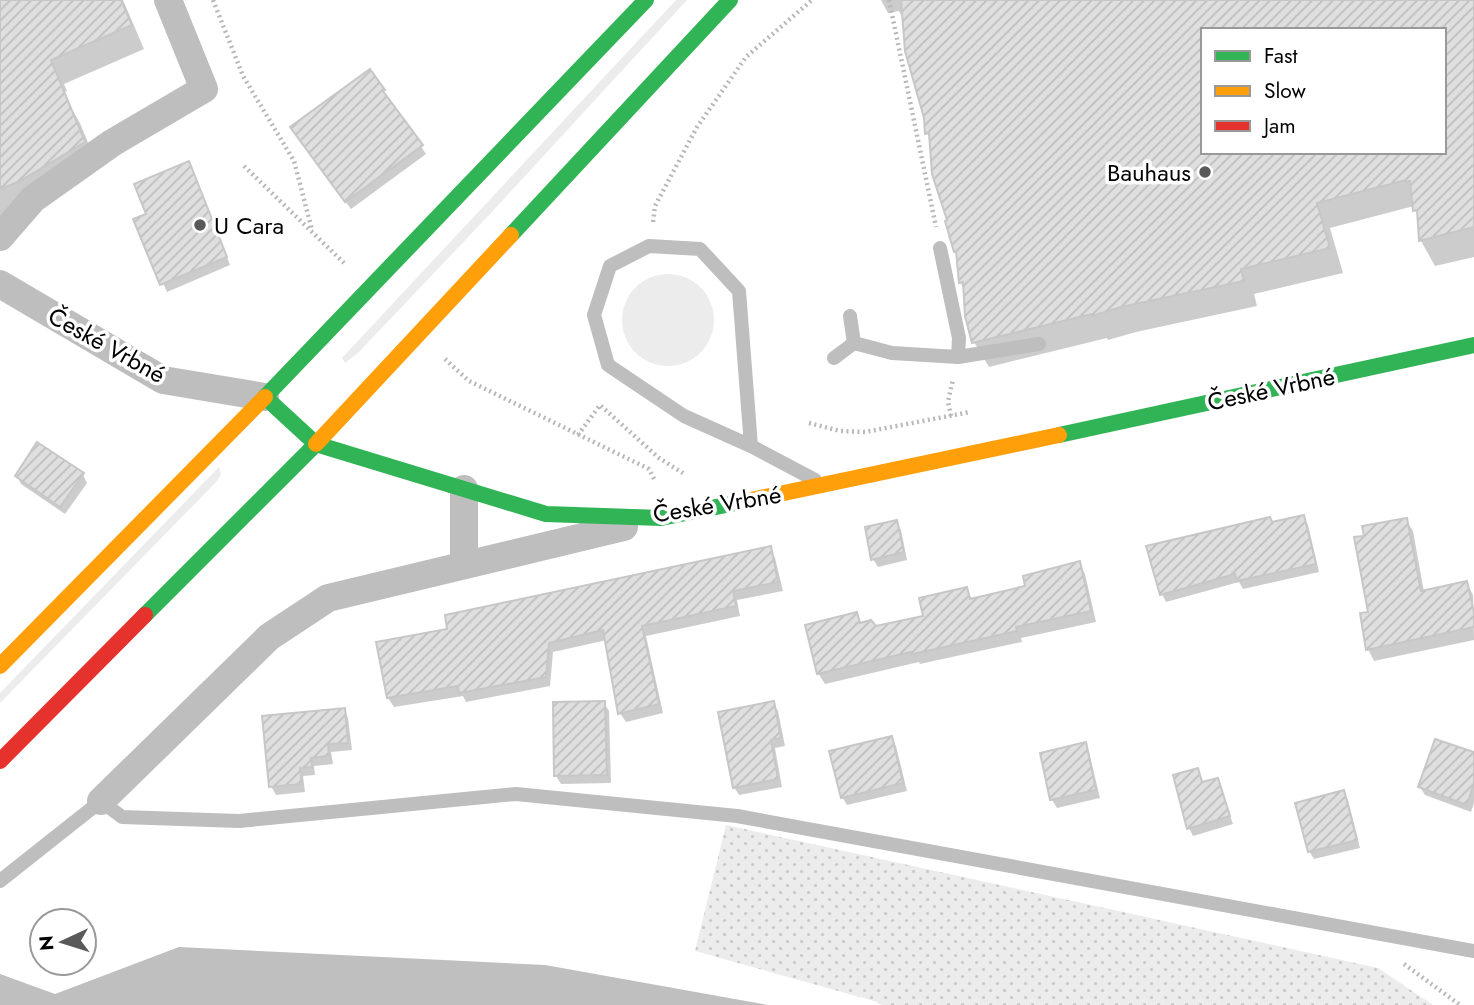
<svg xmlns="http://www.w3.org/2000/svg" width="1474" height="1005" font-family="Jost,sans-serif">
  <style>
    .grass { fill: #ececec }
    .garden { fill: url(#garden-dots) }
    .water { fill: #bfbfbf }
    .shadow { fill: #0003; fill-rule: evenodd }
    .building { fill: url(#building-hatch); stroke: #c7c7c7; stroke-width: 2; fill-rule: evenodd }
    .lines { fill: none; stroke-linecap: round; stroke-linejoin: round }
    .path { stroke: #b9b9b9; stroke-width: 4.5; stroke-dasharray: 2 3.5; stroke-linecap: butt }
    .lane { stroke: #bebebe; stroke-width: 14 }
    .street { stroke: #bebebe; stroke-width: 28 }
    .fast { stroke: #30b455; stroke-width: 16 }
    .slow { stroke: #ff9f0a; stroke-width: 16 }
    .jam { stroke: #e5322d; stroke-width: 16 }
    .poi-dot { fill: #595959; stroke: #fff; stroke-width: 2.5 }
    .labels { text-anchor: middle; dominant-baseline: central; stroke-width: 7; stroke-linejoin: round; paint-order: stroke }
    .poi-label { font-size: 24px; fill: #000; stroke: #fff; text-anchor: end }
    .street-label { font-size: 24px; fill: #000; stroke: #fff }
  </style>
  <defs>
    <pattern id="garden-dots" width="8" height="8" patternUnits="userSpaceOnUse" patternTransform="scale(1.75)"><rect width="8" height="8" fill="#ececec"/><path d="M2 2h.1M6 6h.1" fill="none" stroke="#c9c9c9" stroke-width="1.8" stroke-linecap="round"/></pattern>
    <pattern id="building-hatch" width="6" height="6" patternUnits="userSpaceOnUse" patternTransform="scale(1.75)"><rect width="6" height="6" fill="#dfdfdf"/><path d="M-1 1l2-2M0 6l6-6M5 7l2-2" fill="none" stroke="#bebebe"/></pattern>
  </defs>
  <rect width="100%" height="100%" fill="#fff"/>
  <g class="grass">
    <polygon points="676,0 687,0 490,214 358,353 345,363 342,358"/>
    <circle cx="668" cy="320" r="46"/>
    <polygon points="219,467 221,474 218,480 0,703 0,693"/>
  </g>
  <polygon class="garden" points="726,825 1378,968 1433,1005 882,1005 874,1001 695,951"/>
  <polygon class="water" points="179,947 545,965 768,1005 0,1005 0,974 55,994"/>
  <g class="shadow">
    <polygon points="0,0 123,0 144,49 64,84 67,91 0,109"/>
    <path d="M 881,0 L 1474,0 L 1474,257 L 1435,266 L 1421,241 L 1420,220 L 1414,206 L 1330,228 L 1343,273 L 1254,294 L 1257,306 L 1136,332 L 1108,340 L 1107,338 L 989,367 L 974,342 L 965,291 L 960,282 L 959,257 L 947,222 L 950,221 L 932,142 L 927,133 L 926,118 L 905,23 L 899,11 L 888,13 ZM 1203,30 L 1444,30 L 1444,152 L 1203,152 Z"/>
    <polygon points="369,71 426,154 351,209 297,136"/>
    <polygon points="65,98 80,123 98,167 0,220 0,125"/>
    <polygon points="193,172 230,265 167,292 135,220 148,215"/>
    <polygon points="83,475 87,483 65,514 21,484 17,476"/>
    <polygon points="1303,517 1308,525 1319,572 1243,589 1239,582 1166,602 1162,594 1272,524"/>
    <polygon points="1406,520 1413,531 1424,592 1467,583 1473,595 1474,640 1374,661 1368,649 1370,613 1366,537"/>
    <polygon points="896,522 901,530 907,560 878,567 873,559"/>
    <polygon points="770,548 775,558 783,591 737,600 740,616 646,636 663,713 626,722 620,713 607,640 553,652 550,686 466,702 463,696 394,707 388,698 378,643 449,631"/>
    <polygon points="1079,563 1085,574 1096,622 1021,638 1022,642 938,660 920,664 919,662 825,684 818,673 856,614 862,624 875,627 925,617 966,589 973,600 1027,588"/>
    <polygon points="604,703 609,711 611,783 561,784 556,776"/>
    <polygon points="773,703 778,711 785,746 775,748 782,787 739,795 734,787"/>
    <polygon points="344,710 348,718 352,750 331,752 333,764 314,766 315,775 303,776 305,792 276,795 271,786"/>
    <polygon points="891,738 896,746 907,791 847,805 842,797"/>
    <polygon points="1085,744 1089,752 1100,798 1057,808 1052,800 1042,754"/>
    <polygon points="1474,754 1474,803 1471,812 1425,795 1420,787"/>
    <polygon points="1197,770 1203,784 1217,780 1233,824 1193,836 1189,828"/>
    <polygon points="1343,792 1348,800 1360,848 1314,859 1309,851"/>
  </g>
  <g class="building">
    <polygon points="0,0 121,0 132,25 51,60 85,142 20,181 0,189"/>
    <path d="M 901,0 L 1474,0 L 1474,227 L 1419,241 L 1417,210 L 1413,211 L 1410,181 L 1406,182 L 1406,180 L 1317,203 L 1330,248 L 1241,269 L 1244,281 L 1121,307 L 1092,316 L 1092,314 L 972,343 L 965,316 L 963,282 L 959,283 L 956,251 L 954,252 L 945,221 L 947,220 L 932,174 L 929,133 L 925,134 L 924,118 L 905,51 ZM 1203,30 L 1444,30 L 1444,152 L 1203,152 Z"/>
    <polygon points="370,69 385,90 383,91 423,145 345,202 290,127"/>
    <polygon points="189,161 227,257 160,285 133,219 146,214 134,184"/>
    <polygon points="37,442 84,473 60,507 15,476"/>
    <polygon points="1304,515 1316,564 1237,581 1235,574 1160,595 1146,546 1270,517 1272,522"/>
    <polygon points="1407,518 1421,591 1467,581 1474,612 1474,627 1366,650 1360,613 1368,612 1354,537 1364,536 1362,526"/>
    <polygon points="897,520 904,552 871,560 865,527"/>
    <polygon points="771,546 778,582 733,591 736,606 642,626 659,704 618,714 603,630 549,643 546,677 459,693 458,686 387,698 376,642 447,629 445,615"/>
    <polygon points="1080,561 1091,611 1016,627 1017,631 931,650 912,654 911,652 817,674 805,625 857,612 860,623 871,620 876,626 923,616 919,598 967,587 970,599 1025,586 1023,576"/>
    <polygon points="605,701 607,775 554,776 553,702"/>
    <polygon points="774,701 781,738 771,740 778,779 733,788 718,712"/>
    <polygon points="345,708 348,743 328,744 329,756 311,758 312,767 300,768 302,784 269,787 262,716"/>
    <polygon points="892,736 903,783 841,798 829,751"/>
    <polygon points="1435,739 1474,752 1474,783 1467,805 1418,787"/>
    <polygon points="1086,742 1096,790 1050,800 1040,753"/>
    <polygon points="1198,768 1202,782 1218,778 1230,816 1187,829 1173,775"/>
    <polygon points="1344,790 1357,840 1308,852 1295,803"/>
  </g>
  <g class="lines">
    <g class="path">
      <polyline points="213,0 243,76 294,161 312,230"/>
      <polyline points="889,0 936,227"/>
      <polyline points="244,166 344,263"/>
      <polyline points="653,222 655,206 697,127 746,57 812,0"/>
      <polyline points="445,359 469,381 649,469 655,481"/>
      <polyline points="951,416 948,402 953,379"/>
      <polyline points="809,423 840,431 865,432 970,412"/>
      <polyline points="578,435 600,405 659,458 686,475"/>
      <polyline points="1404,964 1460,1005"/>
    </g>
    <g class="lane">
      <polyline points="940,248 959,338 958,357"/>
      <polyline points="850,316 854,343 892,353 958,357 1039,344"/>
      <polyline points="834,358 854,343"/>
      <polyline points="751,446 739,291 700,249 649,246 610,266 594,315 608,365 684,416 751,446 815,480"/>
      <polyline points="0,881 101,801 122,817 239,821 516,794 737,816 1474,951"/>
    </g>
    <g class="street">
      <polyline points="0,237 33,199 112,143 204,89 168,0"/>
      <polyline points="0,284 163,380 265,397"/>
      <polyline points="464,489 464,564"/>
      <polyline points="101,801 269,637 328,598 624,527"/>
    </g>
    <g class="fast">
      <polyline points="511,235 730,0"/>
      <polyline points="265,397 316,444 546,514 661,518 746,501"/>
      <polyline points="265,397 646,0"/>
      <polyline points="1059,435 1474,345"/>
      <polyline points="145,615 316,444"/>
    </g>
    <g class="slow">
      <polyline points="316,444 511,235"/>
      <polyline points="746,501 1059,435"/>
      <polyline points="0,666 265,397"/>
    </g>
    <polyline class="jam" points="0,761 145,615"/>
  </g>
  <g class="poi-dot">
    <circle cx="1205" cy="172" r="7"/>
    <circle cx="200" cy="225" r="7"/>
  </g>
  <g class="labels">
    <g class="poi-label">
      <text x="1191" y="172">Bauhaus</text>
      <text x="214" y="225" text-anchor="start">U Cara</text>
    </g>
    <g class="street-label">
      <text transform="translate(107 345) rotate(29)">České Vrbné</text>
      <text transform="translate(1271 389) rotate(-12)">České Vrbné</text>
      <text transform="translate(717 504) rotate(-9)">České Vrbné</text>
    </g>
  </g>
  <rect x="1201" y="28" width="245" height="126" fill="#ffffff" stroke="#999999" stroke-width="2"/>
  <rect x="1215" y="51" width="35" height="10" fill="#30b455" stroke="#999999" stroke-width="2"/>
  <text x="1264" y="63" font-size="21" fill="#000000">Fast</text>
  <rect x="1215" y="86" width="35" height="10" fill="#ff9f0a" stroke="#999999" stroke-width="2"/>
  <text x="1264" y="98" font-size="21" fill="#000000">Slow</text>
  <rect x="1215" y="121" width="35" height="10" fill="#e5322d" stroke="#999999" stroke-width="2"/>
  <text x="1264" y="133" font-size="21" fill="#000000">Jam</text>
  <g transform="translate(63 942) rotate(266)"><circle r="33" fill="#ffffff" stroke="#999999" stroke-width="2"/>
  <path d="M0-5L12 26L0 18L-12 26Z" fill="#595959"/>
  <text y="-10" font-size="19" font-weight="bold" text-anchor="middle" fill="#000000">N</text>
  </g>
</svg>
